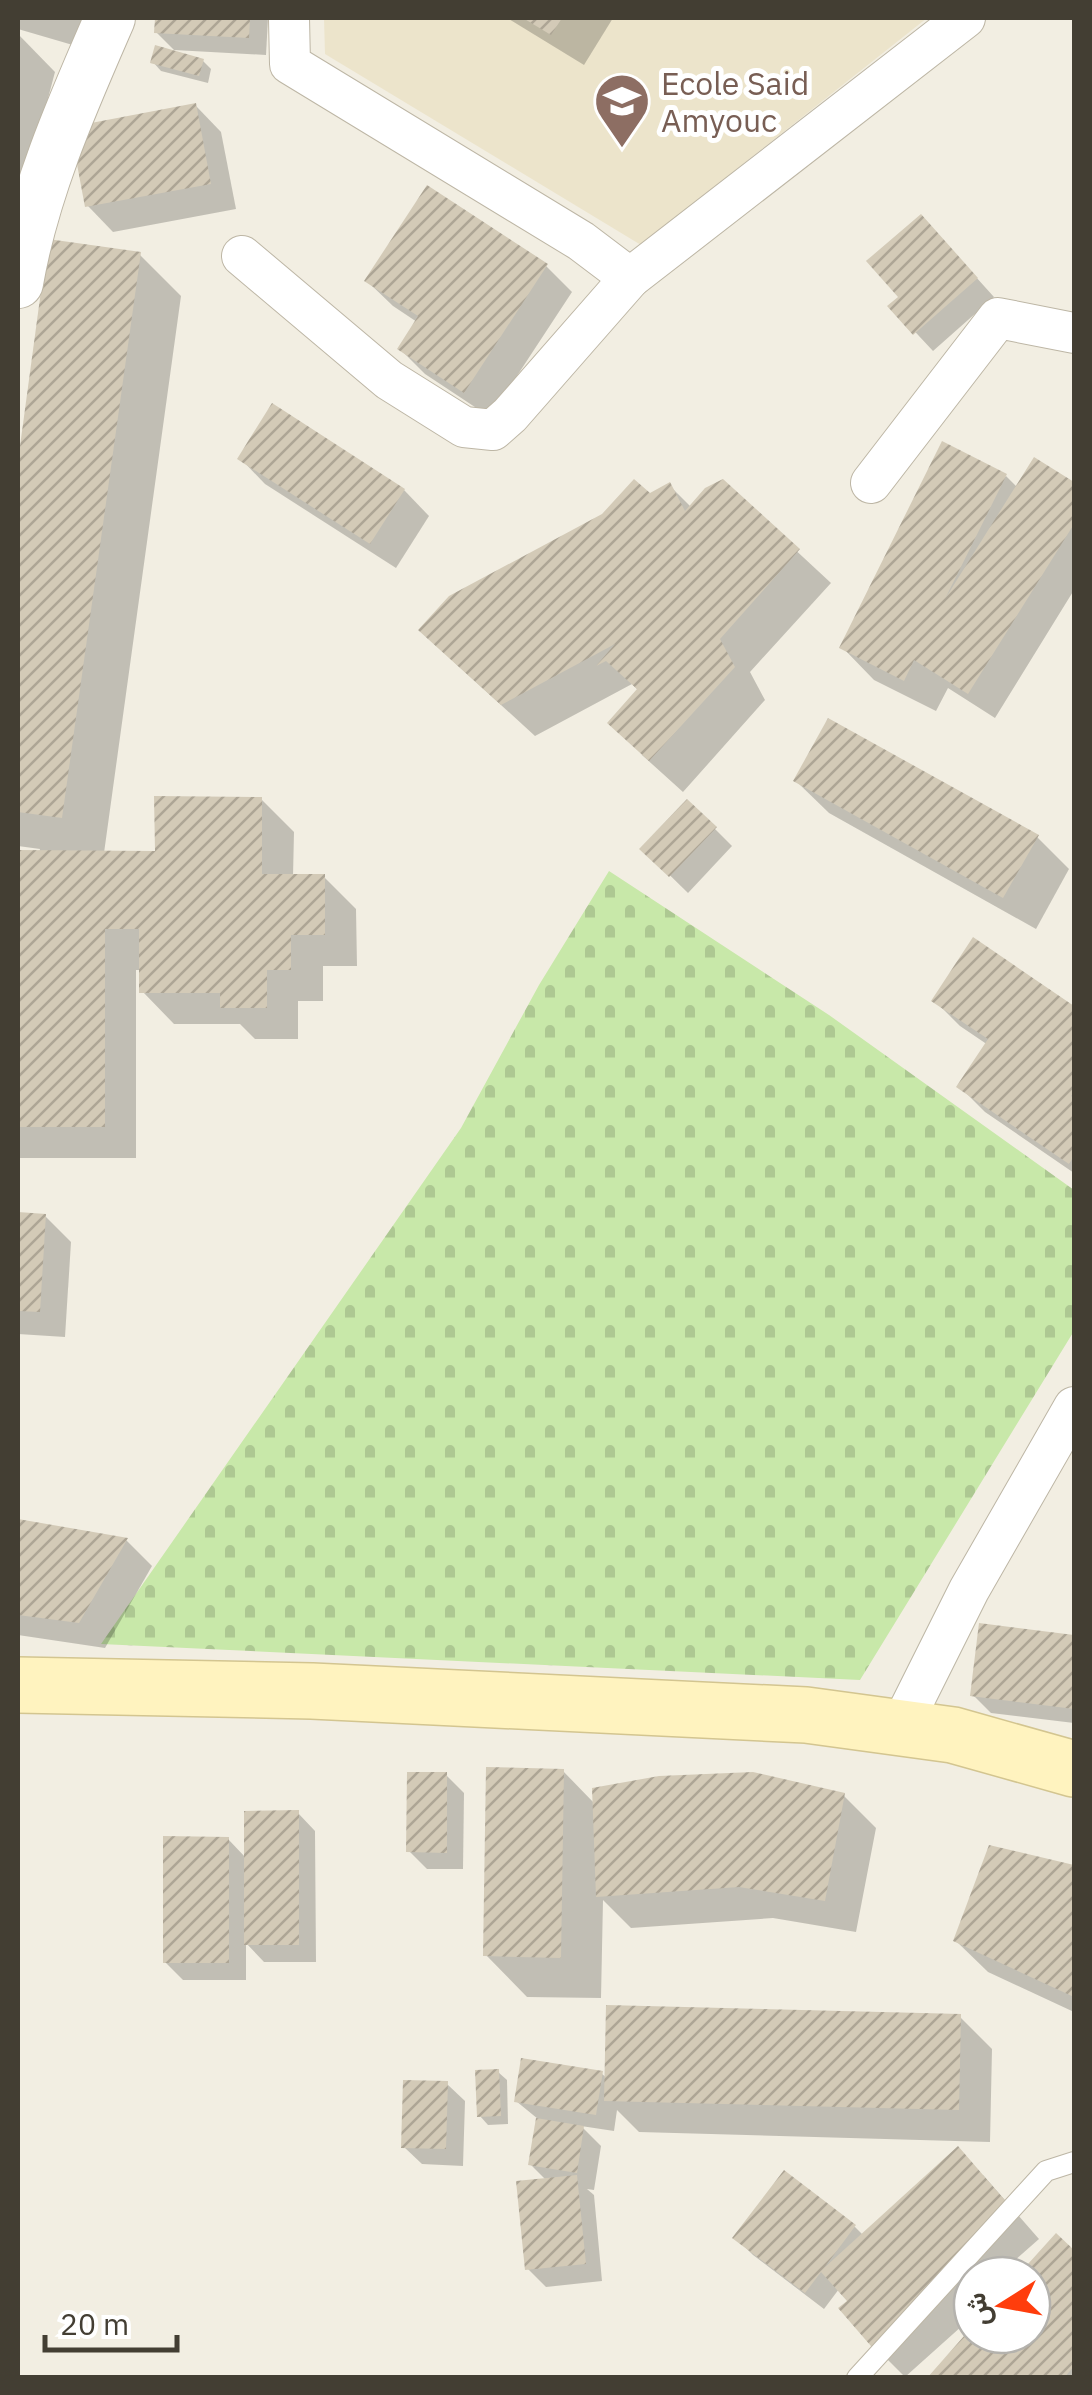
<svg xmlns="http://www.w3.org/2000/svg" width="1092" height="2395" font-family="'IBM Plex Sans',Vazirmatn,sans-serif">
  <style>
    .education { fill: #ece4cb }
    .cemetery { fill: url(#cemetery-stones) }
    .shadow { fill: #0003 }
    .building { fill: url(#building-hatch) }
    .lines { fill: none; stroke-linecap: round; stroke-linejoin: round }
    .service-casing { stroke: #bdb6a5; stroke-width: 22 }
    .minor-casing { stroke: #bdb6a5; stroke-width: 42 }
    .tertiary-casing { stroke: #bdb6a5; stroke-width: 52 }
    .secondary-casing { stroke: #d3c590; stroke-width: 58 }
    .service { stroke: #fff; stroke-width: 20 }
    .minor { stroke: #fff; stroke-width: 40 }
    .tertiary { stroke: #fff; stroke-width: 50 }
    .secondary { stroke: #fff3bf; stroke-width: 55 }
    .labels { text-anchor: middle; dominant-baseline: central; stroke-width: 10; stroke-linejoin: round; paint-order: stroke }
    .education-label { font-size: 32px; fill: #785e54; stroke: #fff; text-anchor: start }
  </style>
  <defs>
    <pattern id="cemetery-stones" width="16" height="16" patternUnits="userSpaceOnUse" patternTransform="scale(2.5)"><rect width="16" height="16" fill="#c8e8a9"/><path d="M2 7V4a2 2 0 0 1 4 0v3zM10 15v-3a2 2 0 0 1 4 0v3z" fill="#adc892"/></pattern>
    <pattern id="building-hatch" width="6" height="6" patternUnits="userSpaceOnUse" patternTransform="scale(2.5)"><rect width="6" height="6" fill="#d3cab7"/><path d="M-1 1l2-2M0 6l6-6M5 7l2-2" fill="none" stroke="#ada595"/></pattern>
  </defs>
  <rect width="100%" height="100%" fill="#f2eee2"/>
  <polygon class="education" points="324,18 927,18 641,245 325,54"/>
  <polygon class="cemetery" points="609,871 829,1015 1074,1190 1074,1331 860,1680 101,1644 461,1128 539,985"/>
  <g class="shadow">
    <polygon points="18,18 92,18 83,48 18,29"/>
    <polygon points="157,18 268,18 266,55 174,50 156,32"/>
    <polygon points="507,18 613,18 584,65"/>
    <polygon points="18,34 55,72 18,211"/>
    <polygon points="203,61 211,69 208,83 161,71 153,62"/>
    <polygon points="196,106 221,132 236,209 113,232 88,206"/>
    <polygon points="938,235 994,297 933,351 891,306 901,297"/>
    <polygon points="50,242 140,255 181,296 104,853 157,853 261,799 294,832 293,877 324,877 356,909 357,966 323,966 323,1001 298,1001 298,1039 255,1039 240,1024 174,1024 142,991 141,970 136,970 136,1158 18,1158 18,853 39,853 40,849 18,846 18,479"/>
    <polygon points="546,266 572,292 490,417 425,374 400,349 417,322 393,306 367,281"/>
    <polygon points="240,458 404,490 429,516 396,568 265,484"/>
    <polygon points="1035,460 1074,485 1074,590 995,718 948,688 936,711 874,680 842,647 1006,476 1018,488"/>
    <polygon points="722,482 831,583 750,672 765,700 683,792 642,755 639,691 632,684 535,736 454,662 649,496 669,485 692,508"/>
    <polygon points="796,781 1037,837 1069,869 1036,929 829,813"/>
    <polygon points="688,802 732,846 688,893 643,849"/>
    <polygon points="974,941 1074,1009 1074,1173 985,1112 959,1086 988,1045 960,1026 934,1000"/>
    <polygon points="18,1215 45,1216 71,1242 65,1337 18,1334"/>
    <polygon points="18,1521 126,1540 152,1566 105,1648 18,1635"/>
    <polygon points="981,1626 1074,1637 1074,1723 991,1713 973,1695"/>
    <polygon points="563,1771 595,1804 844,1796 876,1828 856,1932 773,1918 631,1928 603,1900 601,1998 527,1997 486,1955"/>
    <polygon points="446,1775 464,1793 463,1869 427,1869 409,1851"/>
    <polygon points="298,1813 315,1831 316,1962 264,1962 246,1943 246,1980 183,1980 165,1962 228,1839 246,1858"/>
    <polygon points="990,1848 1074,1867 1074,2012 988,1972 955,1940"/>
    <polygon points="960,2017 992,2049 990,2142 639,2132 617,2110 614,2131 581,2126 601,2146 594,2190 587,2189 594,2195 602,2281 546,2287 528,2269 547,2181 531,2165 538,2119 516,2101 602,2074 607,2078"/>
    <polygon points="498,2072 507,2080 508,2124 488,2125 480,2116"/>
    <polygon points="447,2084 465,2101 463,2166 422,2164 404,2147"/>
    <polygon points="983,2175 1039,2239 998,2275 972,2275 972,2298 966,2303 972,2309 972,2317 905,2377 879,2351 850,2301 839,2289 824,2309 753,2255 735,2237 855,2227 863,2235"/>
    <polygon points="1056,2237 1074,2254 1074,2378 930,2378 972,2330 972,2335 1032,2335 1032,2275 1022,2275"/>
  </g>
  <g class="building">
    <polygon points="155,18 250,18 249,38 154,33"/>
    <polygon points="523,18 562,18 551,35"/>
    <polygon points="155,45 204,59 199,76 150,63"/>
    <polygon points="196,103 211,184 85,207 70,127"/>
    <polygon points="427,185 548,264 464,393 397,349 418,316 364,281"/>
    <polygon points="921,214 978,278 913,335 887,306 898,297 866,261"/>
    <polygon points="48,239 141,252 62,818 18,812 18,461"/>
    <polygon points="272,403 405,489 370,544 237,459"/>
    <polygon points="942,441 1007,474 945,599 1034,457 1074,482 1074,524 968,694 914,660 904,681 839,648"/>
    <polygon points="634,479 650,493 670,482 685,511 705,488 723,479 800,549 720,639 735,667 649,761 607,723 637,689 606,661 596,666 615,644 501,705 418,630 449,596 602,514"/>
    <polygon points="828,718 1039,835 1003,898 793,781"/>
    <polygon points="154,796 262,797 262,874 325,874 325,935 291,935 291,970 267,970 267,1008 220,1008 220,993 139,993 139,929 105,929 105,1127 18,1127 18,850 155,851"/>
    <polygon points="687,799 717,827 669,877 639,849"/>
    <polygon points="973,937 1074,1006 1074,1092 1071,1096 1074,1098 1074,1156 1069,1164 956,1087 988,1039 931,1001"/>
    <polygon points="18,1212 46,1214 40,1312 18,1311"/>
    <polygon points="18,1519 128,1538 79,1623 18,1615"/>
    <polygon points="979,1623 1074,1635 1074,1709 970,1696"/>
    <polygon points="486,1767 564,1769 561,1958 483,1956"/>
    <polygon points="407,1772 447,1772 447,1853 406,1852"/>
    <polygon points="753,1772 845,1793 825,1901 739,1887 596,1897 592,1788 659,1776"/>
    <polygon points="299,1810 299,1945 244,1945 244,1811"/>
    <polygon points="163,1836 229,1837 229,1963 163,1963"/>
    <polygon points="989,1845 1074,1865 1074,1997 953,1941"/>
    <polygon points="606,2005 961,2014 959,2110 604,2101"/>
    <polygon points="521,2058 603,2071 596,2115 514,2102"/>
    <polygon points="499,2069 501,2116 477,2117 475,2070"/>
    <polygon points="403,2080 448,2081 446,2149 401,2148"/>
    <polygon points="536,2118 584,2126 577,2173 528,2165"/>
    <polygon points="958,2146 1015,2212 877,2353 838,2308 847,2301 821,2272 805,2293 732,2238 784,2170 856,2225 824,2268"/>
    <polygon points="577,2175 586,2264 525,2270 516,2181"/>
    <polygon points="1056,2233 1074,2250 1074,2366 1064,2378 927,2378 972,2327 972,2335 1032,2335 1032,2275 1018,2275"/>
  </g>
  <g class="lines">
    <g class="service-casing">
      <polyline id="service" points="857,2378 1046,2171 1074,2162"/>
    </g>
    <g class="minor-casing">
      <g id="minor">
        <polyline points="289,18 290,64 581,241 630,278 965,18"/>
        <polyline points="242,256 389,380 464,427 493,430 510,415 630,278"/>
        <polyline points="871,483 998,318 1074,333"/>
        <polyline points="900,1728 969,1590 1074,1407"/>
      </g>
    </g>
    <g class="tertiary-casing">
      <path id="tertiary" d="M 18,283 C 34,190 73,103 110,18"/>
    </g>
    <g class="secondary-casing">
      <polyline id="secondary" points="18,1685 312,1691 806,1715 953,1735 1074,1769"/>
    </g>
    <use href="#service" class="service"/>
    <use href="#minor" class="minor"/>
    <use href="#tertiary" class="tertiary"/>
    <use href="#secondary" class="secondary"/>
  </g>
  <defs>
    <g id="school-pin" transform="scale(2.875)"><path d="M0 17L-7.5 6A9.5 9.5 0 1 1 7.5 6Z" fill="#8d6e63" stroke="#fff"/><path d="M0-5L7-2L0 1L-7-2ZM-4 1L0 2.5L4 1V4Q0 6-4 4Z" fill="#fff"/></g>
  </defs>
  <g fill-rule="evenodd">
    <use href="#school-pin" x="622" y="101"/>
  </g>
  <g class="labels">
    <g class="education-label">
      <text x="661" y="83">Ecole Said<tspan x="661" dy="37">Amyouc</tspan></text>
    </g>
  </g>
  <rect width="1092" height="2395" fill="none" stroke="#433e33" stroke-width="40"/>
  <g transform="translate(1002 2305) rotate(259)"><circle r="48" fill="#ffffff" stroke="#b4b2ad" stroke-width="2.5"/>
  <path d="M0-8L18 38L0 25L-18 38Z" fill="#ff3d0c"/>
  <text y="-15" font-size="28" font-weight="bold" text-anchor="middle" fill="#433e33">ش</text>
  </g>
  <path d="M45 2335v15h132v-15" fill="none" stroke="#433e33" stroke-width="5"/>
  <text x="60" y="2335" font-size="30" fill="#433e33" stroke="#ffffff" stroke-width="8" paint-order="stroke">20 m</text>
</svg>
